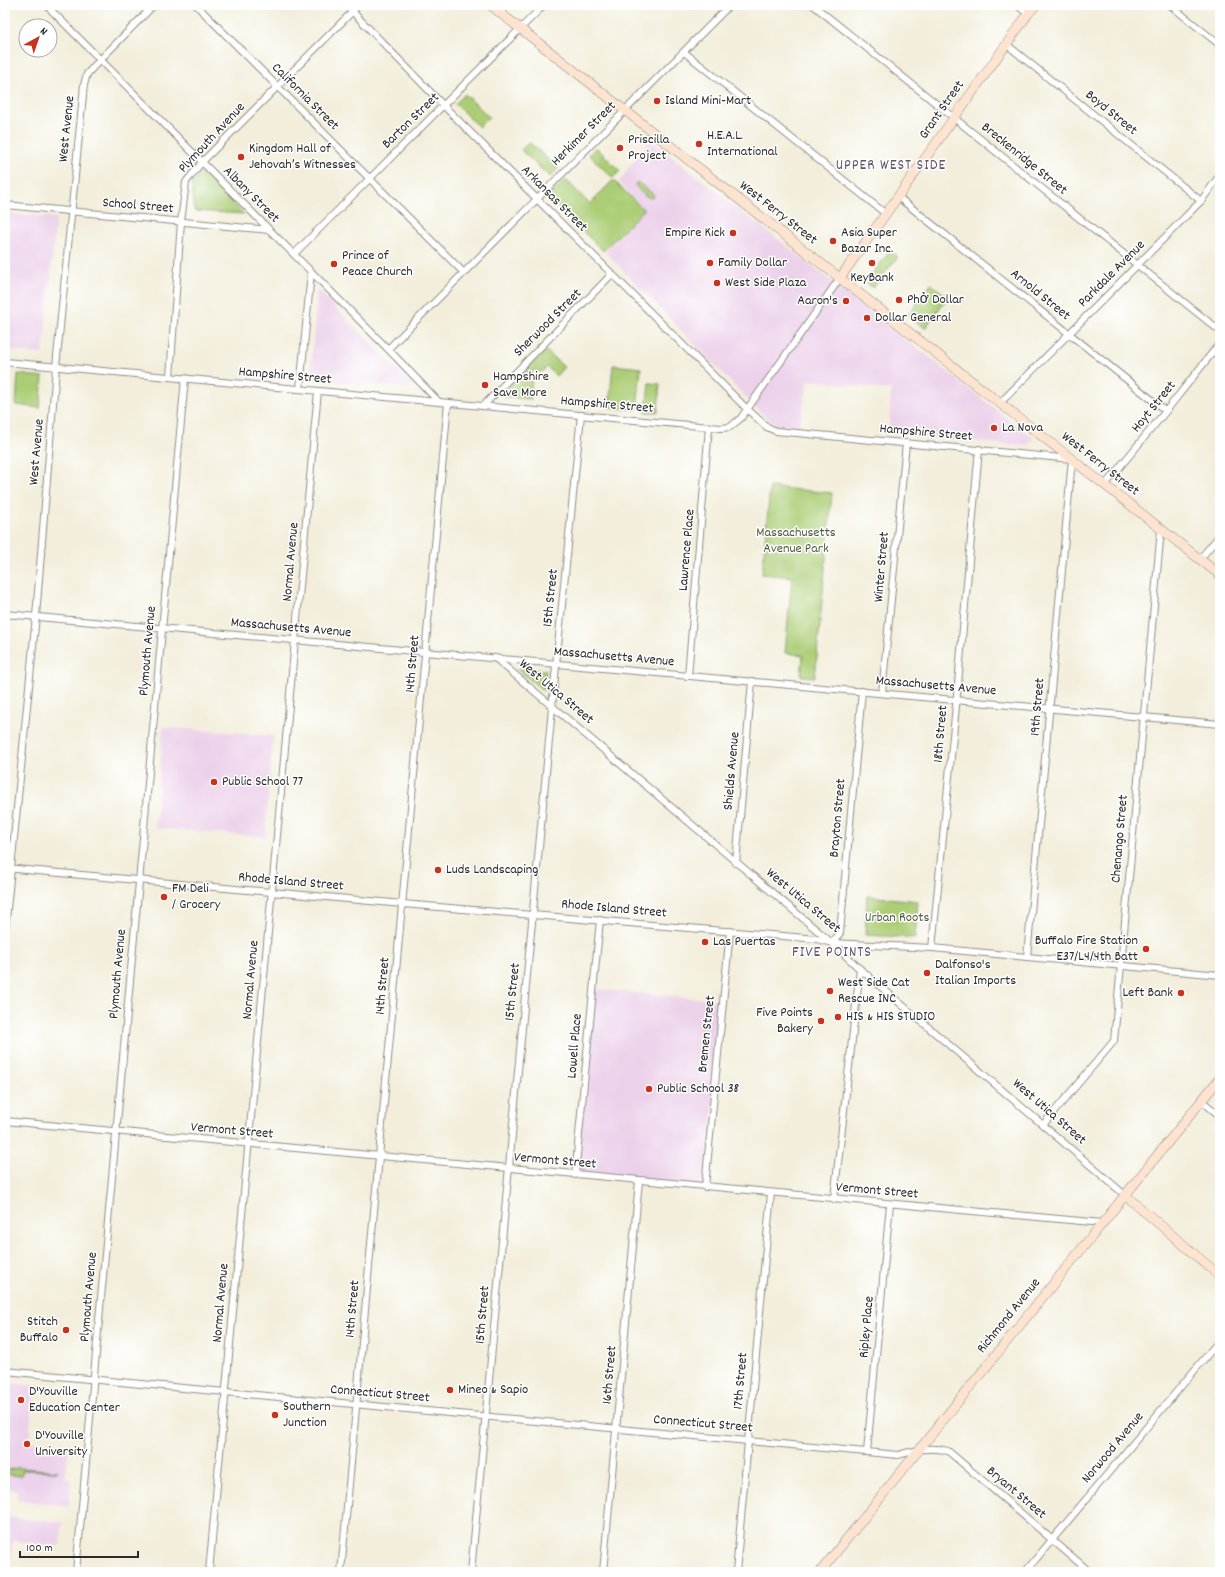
<svg xmlns="http://www.w3.org/2000/svg" width="1225" height="1577" font-family="Dekko,sans-serif">
  <style>
    .built { fill: #ecd1ea }
    .green { fill: #abcd75; stroke: #6b7c50 }
    .lines { fill: none; stroke-linecap: round; stroke-linejoin: round }
    .street-casing { stroke: #8f8c83; stroke-width: 8 }
    .secondary-casing { stroke: #8f8c83; stroke-width: 10 }
    .street { stroke: #fff; stroke-width: 6 }
    .secondary { stroke: #fde4d1; stroke-width: 9 }
    .poi-dot { fill: #c8321e; stroke: #fff; stroke-width: 1.5 }
    .labels { text-anchor: middle; dominant-baseline: central; stroke-width: 3; stroke-linejoin: round; paint-order: stroke }
    .street-label { font-size: 14px; fill: #2b2b2b; stroke: #fff }
    .poi-label { font-size: 14px; fill: #2b2b2b; stroke: #fff; text-anchor: start }
    .park-label { font-size: 14px; fill: #515c41; stroke: #fff }
    .neighbourhood-label { font-size: 15px; letter-spacing: 1px; fill: #615368; stroke: #fff }
  </style>
  <rect width="100%" height="100%" fill="#fff"/>
  <filter id="ink" filterUnits="userSpaceOnUse"><feTurbulence type="fractalNoise" baseFrequency=".025" numOctaves="2"/><feDisplacementMap in="SourceGraphic" scale="8" xChannelSelector="R" yChannelSelector="G"/><feConvolveMatrix kernelMatrix="1 2 1 2 8 2 1 2 1" color-interpolation-filters="sRGB"/></filter>
  <filter id="wash" filterUnits="userSpaceOnUse"><feTurbulence type="fractalNoise" baseFrequency=".012" numOctaves="4" result="noise"/><feDisplacementMap in="SourceGraphic" scale="16" xChannelSelector="R" yChannelSelector="G"/><feGaussianBlur stdDeviation="0.9" result="paint"/><feColorMatrix in="noise" values="0 0 0 0 0 0 0 0 0 0 0 0 0 0 0 0 0 1.4 0 .05"/><feComposite in="paint" operator="in"/></filter>
  <g filter="url(#wash)">
    <rect width="100%" height="100%" fill="#f3eedb"/>
    <g class="built">
      <polygon points="650,140 1033,438 1027,446 889,433 891,390 809,380 799,425 777,425 766,418 605,252 644,210 619,182"/>
      <polygon points="5,213 56,218 43,354 5,350"/>
      <polygon points="317,292 320,292 412,384 411,388 310,379"/>
      <polygon points="163,727 273,736 265,837 155,828"/>
      <polygon points="593,989 723,1001 705,1187 575,1175"/>
      <polygon points="5,1382 34,1386 29,1441 69,1446 65,1478 71,1479 69,1506 17,1500 17,1490 7,1489 5,1505"/>
      <polygon points="5,1517 63,1522 60,1546 13,1541 10,1563 5,1563"/>
    </g>
    <g class="green">
      <polygon points="465,94 489,117 479,127 455,104"/>
      <polygon points="529,142 558,169 550,177 521,150"/>
      <polygon points="596,147 620,171 613,178 589,155"/>
      <polygon points="203,172 244,214 194,211 192,183"/>
      <polygon points="566,180 590,204 613,180 644,210 603,251 548,197"/>
      <path d="M 637,182 L 654,195 L 652,198 C 645,198 639,190 635,185 Z"/>
      <polygon points="890,251 898,257 873,288 866,282"/>
      <polygon points="931,284 948,297 925,328 908,315"/>
      <polygon points="545,350 564,367 556,376 547,367 542,372 532,370 531,399 505,397 503,393"/>
      <polygon points="613,365 641,368 637,410 609,407"/>
      <polygon points="18,374 43,377 40,408 16,405"/>
      <polygon points="649,383 660,384 658,412 646,412"/>
      <polygon points="770,487 832,493 815,677 801,676 803,655 785,653 792,577 762,574"/>
      <polygon points="517,669 546,670 544,691"/>
      <polygon points="867,896 918,901 915,938 865,935"/>
      <polygon points="17,1468 22,1468 58,1471 23,1470 21,1476 5,1474 5,1471"/>
    </g>
  </g>
  <g filter="url(#ink)">
    <g class="lines">
      <g class="street-casing">
        <g id="street">
          <polyline points="46,5 388,349 439,402"/>
          <polyline points="196,5 464,273"/>
          <polyline points="346,5 444,106 747,409 767,427 776,431 1072,459 1027,957"/>
          <polyline points="813,5 1220,331"/>
          <polyline points="1017,5 1028,14"/>
          <polyline points="1170,5 1220,45"/>
          <polyline points="1006,44 1201,201"/>
          <polyline points="684,52 886,214"/>
          <polyline points="898,197 1166,411"/>
          <polyline points="5,205 269,230"/>
          <polyline points="294,254 544,5"/>
          <polyline points="388,349 730,5"/>
          <polyline points="5,362 721,428 730,427 741,418 840,278"/>
          <polyline points="170,377 181,222 186,182 202,162 359,5"/>
          <polyline points="300,389 311,272"/>
          <polyline points="1000,403 1201,201 1220,175"/>
          <polyline points="483,406 612,274"/>
          <polyline points="1105,485 1166,411 1220,343"/>
          <polyline points="1200,559 1220,535"/>
          <polyline points="5,614 1220,724"/>
          <polyline points="495,658 832,943 860,969 1125,1195"/>
          <polyline points="688,676 709,427"/>
          <polyline points="882,693 906,443"/>
          <polyline points="736,863 752,681"/>
          <polyline points="5,868 403,904 771,935 817,939 832,943 932,948 1220,975"/>
          <polyline points="5,929 36,616 56,367 84,85 87,74 96,64 154,5"/>
          <polyline points="832,943 840,933 862,691"/>
          <polyline points="932,948 956,706 979,449"/>
          <polyline points="1202,1101 1220,1116"/>
          <polyline points="5,1121 1102,1223"/>
          <polyline points="1043,1125 1114,1041 1161,529"/>
          <polyline points="575,1175 600,920"/>
          <polyline points="705,1187 730,931"/>
          <polyline points="834,1199 860,969"/>
          <path d="M 5,1371 L 225,1392 L 898,1455 C 916,1450 930,1446 948,1451 L 1090,1572"/>
          <polyline points="867,1452 890,1204"/>
          <polyline points="76,1572 185,378"/>
          <polyline points="209,1572 318,391"/>
          <polyline points="341,1572 448,403"/>
          <polyline points="471,1572 557,655 581,415"/>
          <polyline points="603,1572 639,1181"/>
          <polyline points="736,1572 771,1193"/>
          <polyline points="1025,1572 1220,1340"/>
        </g>
      </g>
      <g class="secondary-casing">
        <g id="secondary">
          <polyline points="490,5 1220,575"/>
          <polyline points="840,278 1028,14 1036,5"/>
          <polyline points="1125,1195 1220,1276"/>
          <polyline points="820,1572 1220,1078"/>
        </g>
      </g>
      <use href="#street" class="street"/>
      <use href="#secondary" class="secondary"/>
    </g>
  </g>
  <g class="poi-dot">
    <circle cx="657" cy="101" r="4"/>
    <circle cx="699" cy="144" r="4"/>
    <circle cx="620" cy="148" r="4"/>
    <circle cx="241" cy="157" r="4"/>
    <circle cx="733" cy="233" r="4"/>
    <circle cx="833" cy="241" r="4"/>
    <circle cx="710" cy="263" r="4"/>
    <circle cx="872" cy="263" r="4"/>
    <circle cx="334" cy="264" r="4"/>
    <circle cx="717" cy="283" r="4"/>
    <circle cx="899" cy="300" r="4"/>
    <circle cx="846" cy="301" r="4"/>
    <circle cx="867" cy="318" r="4"/>
    <circle cx="485" cy="385" r="4"/>
    <circle cx="994" cy="428" r="4"/>
    <circle cx="214" cy="782" r="4"/>
    <circle cx="438" cy="870" r="4"/>
    <circle cx="164" cy="897" r="4"/>
    <circle cx="705" cy="942" r="4"/>
    <circle cx="1146" cy="949" r="4"/>
    <circle cx="927" cy="973" r="4"/>
    <circle cx="830" cy="991" r="4"/>
    <circle cx="1181" cy="993" r="4"/>
    <circle cx="838" cy="1017" r="4"/>
    <circle cx="821" cy="1021" r="4"/>
    <circle cx="649" cy="1089" r="4"/>
    <circle cx="66" cy="1330" r="4"/>
    <circle cx="450" cy="1390" r="4"/>
    <circle cx="21" cy="1400" r="4"/>
    <circle cx="275" cy="1415" r="4"/>
    <circle cx="27" cy="1444" r="4"/>
  </g>
  <g class="labels">
    <g class="street-label">
      <text transform="translate(305 97) rotate(45)">California Street</text>
      <text transform="translate(942 110) rotate(-55)">Grant Street</text>
      <text transform="translate(1111 113) rotate(39)">Boyd Street</text>
      <text transform="translate(411 121) rotate(-44)">Barton Street</text>
      <text transform="translate(67 129) rotate(-84)">West Avenue</text>
      <text transform="translate(584 134) rotate(-45)">Herkimer Street</text>
      <text transform="translate(212 138) rotate(-47)">Plymouth Avenue</text>
      <text transform="translate(1024 159) rotate(39)">Breckenridge Street</text>
      <text transform="translate(251 195) rotate(45)">Albany Street</text>
      <text transform="translate(554 199) rotate(45)">Arkansas Street</text>
      <text transform="translate(138 206) rotate(5)">School Street</text>
      <text transform="translate(778 213) rotate(38)">West Ferry Street</text>
      <text transform="translate(1112 274) rotate(-45)">Parkdale Avenue</text>
      <text transform="translate(1040 295) rotate(39)">Arnold Street</text>
      <text transform="translate(548 323) rotate(-45)">Sherwood Street</text>
      <text transform="translate(285 376) rotate(5)">Hampshire Street</text>
      <text transform="translate(607 405) rotate(5)">Hampshire Street</text>
      <text transform="translate(1154 407) rotate(-51)">Hoyt Street</text>
      <text transform="translate(926 433) rotate(5)">Hampshire Street</text>
      <text transform="translate(37 452) rotate(-85)">West Avenue</text>
      <text transform="translate(1100 464) rotate(38)">West Ferry Street</text>
      <text transform="translate(687 550) rotate(-85)">Lawrence Place</text>
      <text transform="translate(291 562) rotate(-85)">Normal Avenue</text>
      <text transform="translate(882 567) rotate(-85)">Winter Street</text>
      <text transform="translate(551 598) rotate(-84)">15th Street</text>
      <text transform="translate(291 628) rotate(5)">Massachusetts Avenue</text>
      <text transform="translate(148 651) rotate(-85)">Plymouth Avenue</text>
      <text transform="translate(614 657) rotate(5)">Massachusetts Avenue</text>
      <text transform="translate(413 664) rotate(-85)">14th Street</text>
      <text transform="translate(936 686) rotate(5)">Massachusetts Avenue</text>
      <text transform="translate(556 692) rotate(40)">West Utica Street</text>
      <text transform="translate(1038 707) rotate(-85)">19th Street</text>
      <text transform="translate(941 734) rotate(-85)">18th Street</text>
      <text transform="translate(732 771) rotate(-85)">Shields Avenue</text>
      <text transform="translate(838 818) rotate(-85)">Brayton Street</text>
      <text transform="translate(1120 839) rotate(-85)">Chenango Street</text>
      <text transform="translate(291 882) rotate(5)">Rhode Island Street</text>
      <text transform="translate(803 901) rotate(40)">West Utica Street</text>
      <text transform="translate(614 909) rotate(5)">Rhode Island Street</text>
      <text transform="translate(118 974) rotate(-85)">Plymouth Avenue</text>
      <text transform="translate(251 980) rotate(-85)">Normal Avenue</text>
      <text transform="translate(383 986) rotate(-85)">14th Street</text>
      <text transform="translate(513 992) rotate(-84)">15th Street</text>
      <text transform="translate(707 1034) rotate(-84)">Bremen Street</text>
      <text transform="translate(575 1046) rotate(-85)">Lowell Place</text>
      <text transform="translate(1049 1112) rotate(41)">West Utica Street</text>
      <text transform="translate(232 1131) rotate(5)">Vermont Street</text>
      <text transform="translate(555 1161) rotate(5)">Vermont Street</text>
      <text transform="translate(877 1191) rotate(5)">Vermont Street</text>
      <text transform="translate(89 1297) rotate(-85)">Plymouth Avenue</text>
      <text transform="translate(221 1303) rotate(-85)">Normal Avenue</text>
      <text transform="translate(353 1309) rotate(-85)">14th Street</text>
      <text transform="translate(483 1315) rotate(-85)">15th Street</text>
      <text transform="translate(1009 1316) rotate(-51)">Richmond Avenue</text>
      <text transform="translate(867 1327) rotate(-85)">Ripley Place</text>
      <text transform="translate(610 1375) rotate(-85)">16th Street</text>
      <text transform="translate(741 1381) rotate(-85)">17th Street</text>
      <text transform="translate(380 1394) rotate(5)">Connecticut Street</text>
      <text transform="translate(703 1424) rotate(5)">Connecticut Street</text>
      <text transform="translate(1113 1448) rotate(-50)">Norwood Avenue</text>
      <text transform="translate(1016 1493) rotate(40)">Bryant Street</text>
    </g>
    <g class="poi-label">
      <text x="665" y="101">Island Mini-Mart</text>
      <text x="707" y="136">H.E.A.L.<tspan x="707" dy="16">International</tspan></text>
      <text x="628" y="140">Priscilla<tspan x="628" dy="16">Project</tspan></text>
      <text x="249" y="149">Kingdom Hall of<tspan x="249" dy="16">Jehovah’s Witnesses</tspan></text>
      <text x="725" y="233" text-anchor="end">Empire Kick</text>
      <text x="841" y="233">Asia Super<tspan x="841" dy="16">Bazar Inc.</tspan></text>
      <text x="342" y="256">Prince of<tspan x="342" dy="16">Peace Church</tspan></text>
      <text x="718" y="263">Family Dollar</text>
      <text x="872" y="278" text-anchor="middle">KeyBank</text>
      <text x="725" y="283">West Side Plaza</text>
      <text x="907" y="300">Phở Dollar</text>
      <text x="838" y="301" text-anchor="end">Aaron's</text>
      <text x="875" y="318">Dollar General</text>
      <text x="493" y="377">Hampshire<tspan x="493" dy="16">Save More</tspan></text>
      <text x="1002" y="428">La Nova</text>
      <text x="222" y="782">Public School 77</text>
      <text x="446" y="870">Luds Landscaping</text>
      <text x="172" y="889">FM Deli<tspan x="172" dy="16">/ Grocery</tspan></text>
      <text x="1138" y="941" text-anchor="end">Buffalo Fire Station<tspan x="1138" dy="16">E37/L4/4th Batt</tspan></text>
      <text x="713" y="942">Las Puertas</text>
      <text x="935" y="965">Dalfonso's<tspan x="935" dy="16">Italian Imports</tspan></text>
      <text x="838" y="983">West Side Cat<tspan x="838" dy="16">Rescue INC</tspan></text>
      <text x="1173" y="993" text-anchor="end">Left Bank</text>
      <text x="813" y="1013" text-anchor="end">Five Points<tspan x="813" dy="16">Bakery</tspan></text>
      <text x="846" y="1017">HIS &amp; HIS STUDIO</text>
      <text x="657" y="1089">Public School 38</text>
      <text x="58" y="1322" text-anchor="end">Stitch<tspan x="58" dy="16">Buffalo</tspan></text>
      <text x="458" y="1390">Mineo &amp; Sapio</text>
      <text x="29" y="1392">D'Youville<tspan x="29" dy="16">Education Center</tspan></text>
      <text x="283" y="1407">Southern<tspan x="283" dy="16">Junction</tspan></text>
      <text x="35" y="1436">D'Youville<tspan x="35" dy="16">University</tspan></text>
    </g>
    <g class="park-label">
      <text x="796" y="533">Massachusetts<tspan x="796" dy="16">Avenue Park</tspan></text>
      <text x="897" y="918">Urban Roots</text>
    </g>
    <g class="neighbourhood-label">
      <text x="891" y="166">UPPER WEST SIDE</text>
      <text x="832" y="953">FIVE POINTS</text>
    </g>
  </g>
  <rect width="1225" height="1577" fill="none" stroke="#fff" stroke-width="20"/>
  <g transform="translate(38 38) rotate(40)"><circle r="19" fill="#ffffff" stroke="#aaaaaa"/>
  <path d="M0-3L7 15L0 10L-7 15Z" fill="#c8321e"/>
  <text y="-6" font-size="11" font-weight="bold" text-anchor="middle" fill="#2b2b2b">N</text>
  </g>
  <path d="M20 1551v6h118v-6" fill="none" stroke="#2b2b2b" stroke-width="2"/>
  <text x="26" y="1551" font-size="12" fill="#2b2b2b" stroke="#ffffff" stroke-width="3" paint-order="stroke">100 m</text>
</svg>
